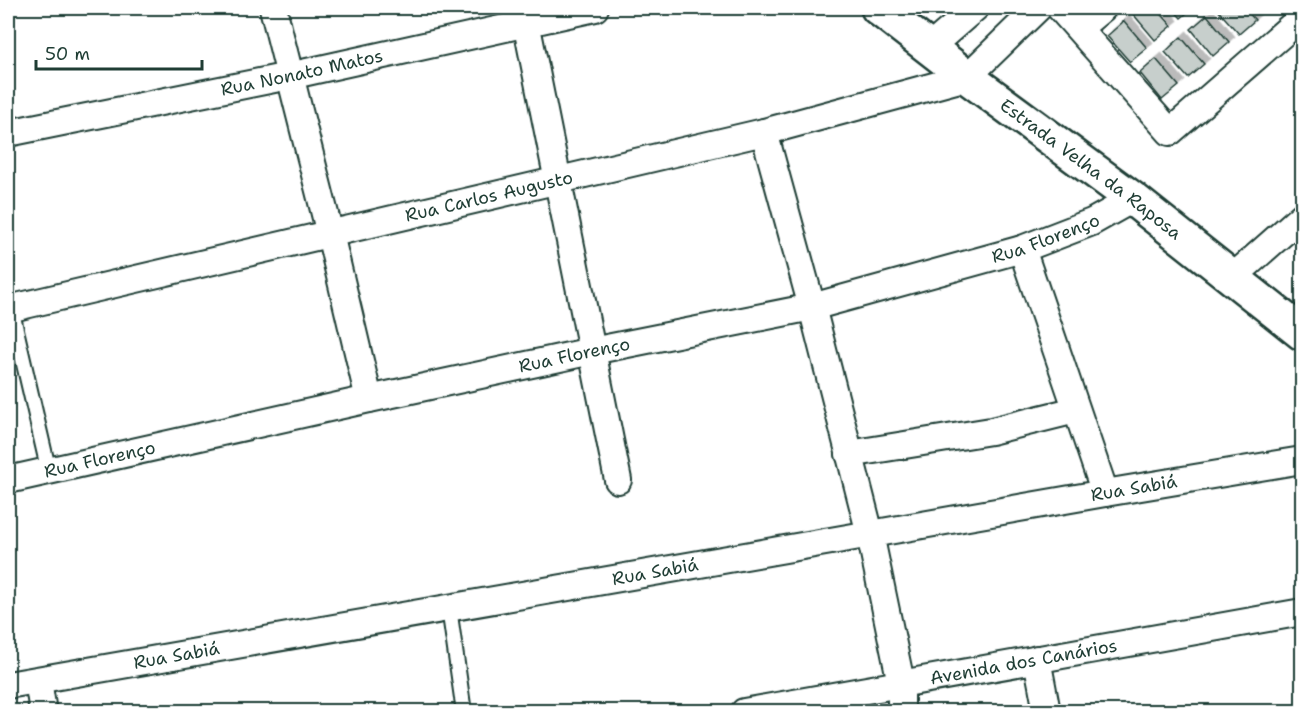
<svg xmlns="http://www.w3.org/2000/svg" width="1310" height="719" font-family="'Shantell Sans',sans-serif">
  <style>
    .building { fill: #c7cfcc; stroke: #1f3d34; stroke-width: 1.5; filter: url(#shadow) }
    .lines { fill: none; stroke-linecap: round; stroke-linejoin: round }
    .lane-casing { stroke: #1f3d34; stroke-width: 18 }
    .street-casing { stroke: #1f3d34; stroke-width: 30 }
    .secondary-casing { stroke: #1f3d34; stroke-width: 38 }
    .lane { stroke: #fff; stroke-width: 14 }
    .street { stroke: #fff; stroke-width: 26 }
    .secondary { stroke: #fff; stroke-width: 33 }
    .labels { text-anchor: middle; dominant-baseline: central; stroke-width: 4.5; stroke-linejoin: round; paint-order: stroke }
    .street-label { font-size: 18px; fill: #1f3d34; stroke: #fff }
  </style>
  <defs>
    <filter id="shadow"><feDropShadow dx="5.5" dy="-5.5" stdDeviation="0" flood-color="#0004"/></filter>
  </defs>
  <rect width="100%" height="100%" fill="#fff"/>
  <filter id="ink" filterUnits="userSpaceOnUse"><feTurbulence type="fractalNoise" baseFrequency=".0167" numOctaves="2"/><feDisplacementMap in="SourceGraphic" scale="12" xChannelSelector="R" yChannelSelector="G"/><feConvolveMatrix kernelMatrix="1 2 1 2 8 2 1 2 1" color-interpolation-filters="sRGB"/></filter>
  <g filter="url(#ink)">
    <g class="building">
      <polygon points="1140,8 1156,8 1172,26 1155,40 1133,14"/>
      <polygon points="1172,8 1193,8 1181,18"/>
      <polygon points="1216,8 1244,8 1255,20 1239,34"/>
      <polygon points="1207,15 1229,42 1213,56 1191,29"/>
      <polygon points="1124,21 1147,48 1130,62 1107,36"/>
      <polygon points="1181,37 1204,64 1188,78 1165,52"/>
      <polygon points="1156,59 1179,86 1162,100 1140,73"/>
    </g>
    <g class="lines">
      <g class="lane-casing">
        <g id="lane">
          <polyline points="11,308 49,472"/>
          <polyline points="449,608 464,712"/>
        </g>
      </g>
      <g class="street-casing">
        <g id="street">
          <polyline points="273,8 330,234 369,399"/>
          <polyline points="1060,8 1170,132 1302,17"/>
          <polyline points="526,22 618,480"/>
          <polyline points="1079,28 1103,8"/>
          <polyline points="930,47 975,8"/>
          <polyline points="764,132 812,307 870,534 901,683 901,712"/>
          <path id="s1" d="M 8,133 L 289,76 L 595,8"/>
          <polyline points="1022,249 1105,493"/>
          <polyline points="1233,277 1302,216"/>
          <path id="s2" d="M 8,309 L 764,132 L 967,77 L 1038,8"/>
          <polyline points="849,454 991,431 1076,410"/>
          <path id="s3" d="M 8,480 L 369,399 L 592,351 L 812,307 L 1022,249 L 1092,222 L 1133,199"/>
          <polyline points="1037,659 1047,712"/>
          <polyline points="38,680 43,712"/>
          <path id="s4" d="M 8,685 L 1105,493 L 1302,460"/>
          <path id="s5" d="M 744,712 L 1302,612"/>
        </g>
      </g>
      <g class="secondary-casing">
        <g id="secondary">
          <path id="s6" d="M 878,8 L 967,77 L 1133,199 L 1302,333"/>
        </g>
      </g>
      <use href="#lane" class="lane"/>
      <use href="#street" class="street"/>
      <use href="#secondary" class="secondary"/>
    </g>
  </g>
  <g class="labels">
    <g class="street-label">
      <text stroke="none"><textPath href="#s1" startOffset="300">Rua Nonato Matos</textPath></text>
      <text stroke="none"><textPath href="#s6" startOffset="267">Estrada Velha da Raposa</textPath></text>
      <text stroke="none"><textPath href="#s2" startOffset="494">Rua Carlos Augusto</textPath></text>
      <text stroke="none"><textPath href="#s3" startOffset="1066">Rua Florenço</textPath></text>
      <text stroke="none"><textPath href="#s3" startOffset="580">Rua Florenço</textPath></text>
      <text stroke="none"><textPath href="#s3" startOffset="94">Rua Florenço</textPath></text>
      <text stroke="none"><textPath href="#s4" startOffset="1143">Rua Sabiá</textPath></text>
      <text stroke="none"><textPath href="#s4" startOffset="657">Rua Sabiá</textPath></text>
      <text stroke="none"><textPath href="#s4" startOffset="171">Rua Sabiá</textPath></text>
      <text stroke="none"><textPath href="#s5" startOffset="284">Avenida dos Canários</textPath></text>
    </g>
  </g>
  <rect width="1310" height="719" fill="none" stroke="#fff" stroke-width="30"/>
  <rect x="15" y="15" width="1280" height="689" fill="none" stroke="#1f3d34" stroke-width="2" filter="url(#ink)"/>
  <path d="M36 60v9h166v-9" fill="none" stroke="#1f3d34" stroke-width="3"/>
  <text x="45" y="60" font-size="18" fill="#1f3d34" stroke="#ffffff" stroke-width="4.5" paint-order="stroke">50 m</text>
</svg>
